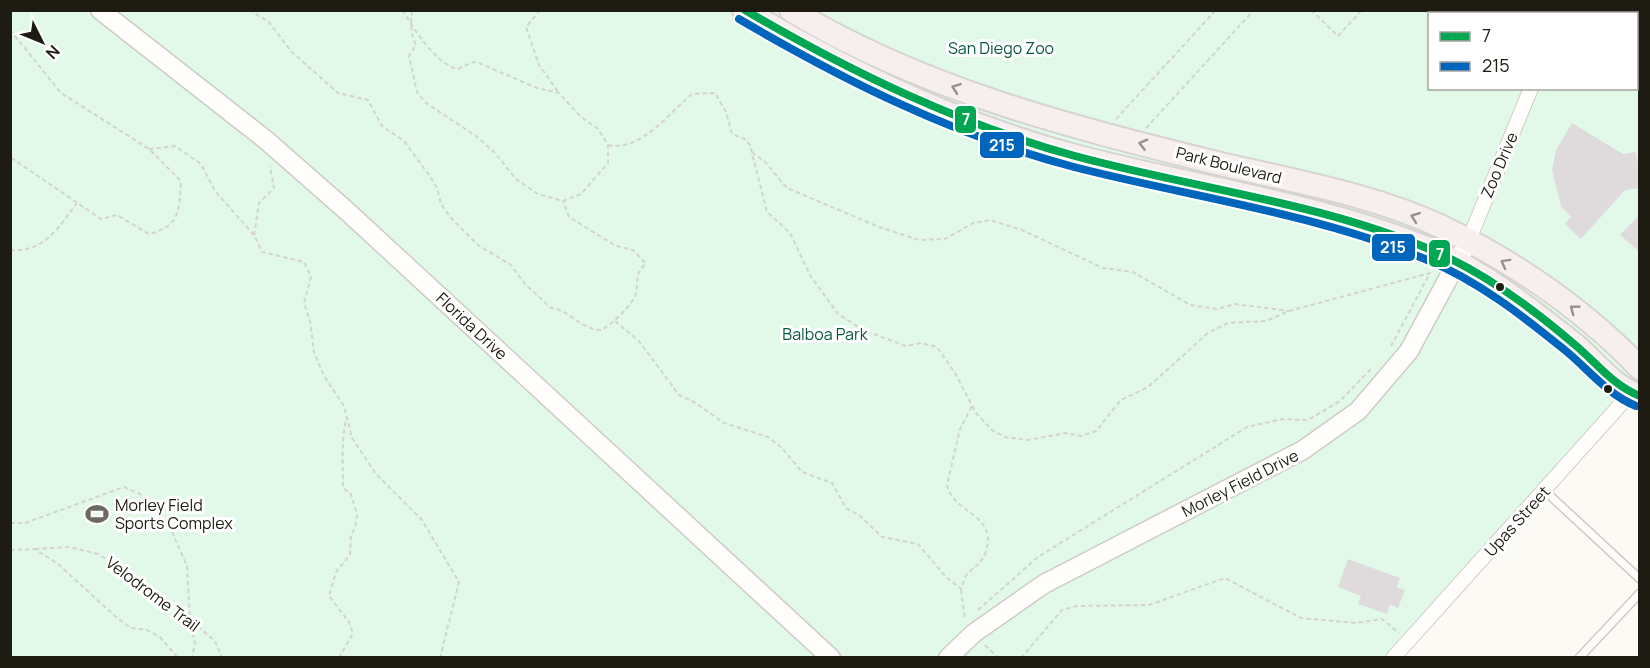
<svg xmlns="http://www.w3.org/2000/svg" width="1650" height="668" font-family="Manrope,sans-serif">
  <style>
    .green { fill: #e2f9ea; fill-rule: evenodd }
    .building { fill: #dfdbdd }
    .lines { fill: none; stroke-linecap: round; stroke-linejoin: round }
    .service-casing { stroke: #ceccc4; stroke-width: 10 }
    .minor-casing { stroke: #ceccc4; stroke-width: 16 }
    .tertiary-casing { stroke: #ceccc4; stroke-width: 21 }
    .primary-casing { stroke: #d6d4d0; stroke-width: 26 }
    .path { stroke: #d4d3d1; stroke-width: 2; stroke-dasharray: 4.5 3; stroke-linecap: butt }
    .service { stroke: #fffefd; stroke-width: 7 }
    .minor { stroke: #fffefd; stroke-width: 14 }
    .tertiary { stroke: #fffefd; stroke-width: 18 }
    .primary { stroke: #f7efee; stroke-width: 22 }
    .bus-1-casing { stroke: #fff; stroke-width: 12 }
    .bus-2-casing { stroke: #fff; stroke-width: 12 }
    .bus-1 { stroke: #00a651; stroke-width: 8 }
    .bus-2 { stroke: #0065bd; stroke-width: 8 }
    .oneway { stroke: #95908b }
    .bus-dot { fill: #1e1b12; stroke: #fff; stroke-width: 2 }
    .labels { text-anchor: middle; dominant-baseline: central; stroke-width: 6; stroke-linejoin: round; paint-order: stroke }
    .park-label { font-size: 16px; fill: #0b583d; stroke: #fff }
    .street-label { font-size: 16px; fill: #1e1b12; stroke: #fff }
    .poi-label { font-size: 16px; fill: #1e1b12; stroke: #fff; text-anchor: start }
    .line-badge { stroke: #fff; stroke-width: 2 }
    .badge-label { font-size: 16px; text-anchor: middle; font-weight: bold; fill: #fff }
  </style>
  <rect width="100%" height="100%" fill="#fcfaf4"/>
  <path class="green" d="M 10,11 L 1639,11 L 1639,381 L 1387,657 L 11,657 ZM 1430,14 L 1636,14 L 1636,88 L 1430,88 Z"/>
  <g class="building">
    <polygon points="1572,123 1623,154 1636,152 1640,179 1640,188 1625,190 1581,239 1565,224 1571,217 1561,206 1552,170 1556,150"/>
    <polygon points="1640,214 1640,252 1620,235"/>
    <polygon points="1348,559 1400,578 1397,587 1405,590 1398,608 1390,604 1387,614 1358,604 1361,596 1338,587"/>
  </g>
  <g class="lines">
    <g class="service-casing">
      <g id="service">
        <polyline points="1545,491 1640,579"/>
        <polyline points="1579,658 1640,593"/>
      </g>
    </g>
    <g class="minor-casing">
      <g id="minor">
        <polyline points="1525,10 1527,14"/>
        <polyline points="1468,242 1531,88"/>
        <polyline points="1393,658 1631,393"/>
      </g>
    </g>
    <g class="tertiary-casing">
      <g id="tertiary">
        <polyline points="100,10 266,140 348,212 831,658"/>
        <polyline points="948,658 974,633 1044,584 1303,450 1358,411 1409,351 1468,242"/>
      </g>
    </g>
    <g class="primary-casing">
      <g id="primary">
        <path d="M 744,10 C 847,72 959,125 1075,156 C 1192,187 1316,203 1429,249 C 1481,270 1530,309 1574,344 C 1594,361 1614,388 1640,396"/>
        <path d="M 791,10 C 921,89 1071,127 1217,163 C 1292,181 1372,194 1442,227 C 1514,262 1584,310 1640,368"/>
      </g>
    </g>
    <g class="path">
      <path d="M 249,10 L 268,21 L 291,51 L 338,93 L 368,100 L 382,126 L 404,141 L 429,175 L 437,188 L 441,204 L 451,218 L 478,245 L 511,265 L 525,284 L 551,308 C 569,309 579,329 601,330 C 610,326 634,304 636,293 C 639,281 634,273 646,264 L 633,250 L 616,246 L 569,217 L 563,201"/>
      <path d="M 403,10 C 412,28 438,66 458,69 L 473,62 L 479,63 L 537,88 L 559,93 L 580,116 L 598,129 L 608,145 L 608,163 L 581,194 L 563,201 L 538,194 L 516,179 L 495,153 L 476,136 L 426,103 L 417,92 L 409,56 L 416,45 C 410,32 411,24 412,10"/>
      <polyline points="540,10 526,27 539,65 559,93"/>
      <polyline points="1311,10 1338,36 1362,10"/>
      <path d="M 10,30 L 61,93 L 149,149 L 181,181 C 179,210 181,226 149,234 L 117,215 L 101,219 L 10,157"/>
      <polyline points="1116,119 1216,10"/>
      <polyline points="1146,128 1254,10"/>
      <path d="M 608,145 C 641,152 669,113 692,94 L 715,93 L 726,112 L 732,134 L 745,139 L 750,145 L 767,212 L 790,233 L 810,275 L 838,314 L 863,330 L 906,346 L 921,343 L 937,347 L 955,373 L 976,413 L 992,430 L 1005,437 L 1028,440 L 1066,433 L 1081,436 L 1096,431 L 1121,400 L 1148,387 L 1208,333 L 1228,323 L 1266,321 L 1289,311 L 1430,273 L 1391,346"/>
      <polyline points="149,149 175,146 201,164 215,191 254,235 262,252 304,262 311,277 304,303 310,321 314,352 324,376 344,406 352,438 376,474 422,520 459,582 440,658"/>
      <polyline points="752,152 765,162 787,188 879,227 919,240 945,239 973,223 990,220 1022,230 1103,268 1133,272 1190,305 1217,309 1235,304 1289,311"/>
      <polyline points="254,235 259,203 274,188 270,166"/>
      <path d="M 10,250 C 44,253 59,227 77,203"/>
      <path d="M 615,321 L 639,341 L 679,395 L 694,402 L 724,423 L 768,437 L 782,448 L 802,472 L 832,483 L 846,508 L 860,516 L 882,537 L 918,544 L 945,576 L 961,589 C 963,584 965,575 969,572 C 976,566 981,563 985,554 C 1000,514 953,514 947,485 L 960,429 L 972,406"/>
      <polyline points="10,523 25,523 124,487 140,494 154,506 171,530 187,566 190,620 195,643 192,658"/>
      <polyline points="35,549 69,547 98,554 126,571 183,614 215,641 222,658"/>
      <polyline points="10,550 35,549 58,564 116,617 131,628 147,630 160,637 178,658"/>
      <polyline points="961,590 965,619"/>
      <polyline points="978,610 1038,557 1247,427 1283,419 1308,420 1340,401 1372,368"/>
      <polyline points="985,645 998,658"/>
      <path d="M 339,658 L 353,633 L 349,622 L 329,596 L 336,572 L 350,555 L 351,535 L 355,528 L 357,515 L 351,494 L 343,488 C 343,464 341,443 346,420"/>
      <polyline points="1021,658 1062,610 1077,606 1149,605 1225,578 1301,618 1356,623 1382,619 1399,633"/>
    </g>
    <use href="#service" class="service"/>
    <use href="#minor" class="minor"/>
    <use href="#tertiary" class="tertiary"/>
    <use href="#primary" class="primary"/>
    <g class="bus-1-casing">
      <path id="bus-1" d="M 745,10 C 849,71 958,124 1075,156 C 1193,188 1316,202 1429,249 C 1482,271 1531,307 1574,344 C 1596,362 1612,385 1640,396"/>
    </g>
    <g class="bus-2-casing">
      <path id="bus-2" d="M 739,19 C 845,81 955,136 1074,167 C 1191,197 1313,213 1425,259 C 1477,280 1523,316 1566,351 C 1590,371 1607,394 1636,406"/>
    </g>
    <use href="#bus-1" class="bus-1"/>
    <use href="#bus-2" class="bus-2"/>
  </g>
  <defs><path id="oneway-chevron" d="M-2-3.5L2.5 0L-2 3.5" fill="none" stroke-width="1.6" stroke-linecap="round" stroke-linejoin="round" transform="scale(1.5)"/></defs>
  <g class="oneway">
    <use href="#oneway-chevron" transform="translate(956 88) rotate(-160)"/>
    <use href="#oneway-chevron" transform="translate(1143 144) rotate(-166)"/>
    <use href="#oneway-chevron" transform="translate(1415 217) rotate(-160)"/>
    <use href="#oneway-chevron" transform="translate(1505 263) rotate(-151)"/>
    <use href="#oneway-chevron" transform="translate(1574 309) rotate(-143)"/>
  </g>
  <defs>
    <g id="stadium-bare" transform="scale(1.8)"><path d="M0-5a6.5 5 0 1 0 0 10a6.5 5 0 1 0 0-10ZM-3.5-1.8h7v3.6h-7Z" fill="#6c6961" stroke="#fff" stroke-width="2.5" paint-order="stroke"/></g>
  </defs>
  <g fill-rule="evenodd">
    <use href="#stadium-bare" x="97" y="514"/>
  </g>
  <g class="bus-dot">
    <circle cx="1500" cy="287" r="5"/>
    <circle cx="1608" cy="389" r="5"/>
  </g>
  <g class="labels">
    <g class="park-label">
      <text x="1001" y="48">San Diego Zoo</text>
      <text x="825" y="334">Balboa Park</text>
    </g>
    <g class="street-label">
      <text transform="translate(1229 165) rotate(14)">Park Boulevard</text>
      <text transform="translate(1499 165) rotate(-67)">Zoo Drive</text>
      <text transform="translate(472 326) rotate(43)">Florida Drive</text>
      <text transform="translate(1240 483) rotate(-27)">Morley Field Drive</text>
      <text transform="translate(1517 521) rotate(-48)">Upas Street</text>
      <text transform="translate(153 594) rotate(37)">Velodrome Trail</text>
    </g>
    <g class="poi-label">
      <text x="115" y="505">Morley Field<tspan x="115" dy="18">Sports Complex</tspan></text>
    </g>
  </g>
  <g class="line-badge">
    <rect x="954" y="105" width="23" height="29" rx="6" fill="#00a651"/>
    <rect x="979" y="131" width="46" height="28" rx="6" fill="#0065bd"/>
    <rect x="1371" y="233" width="45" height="29" rx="6" fill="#0065bd"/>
    <rect x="1428" y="239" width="23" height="29" rx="6" fill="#00a651"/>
  </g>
  <g class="badge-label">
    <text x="966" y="125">7</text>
    <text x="1002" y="151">215</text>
    <text x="1393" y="253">215</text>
    <text x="1440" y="260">7</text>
  </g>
  <rect width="1650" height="668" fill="none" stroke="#1e1b12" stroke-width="24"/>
  <rect x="1428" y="12" width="210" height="78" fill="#ffffff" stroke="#a5a4a0" stroke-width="1.5"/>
  <rect x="1440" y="32" width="30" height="9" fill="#00a651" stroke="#a5a4a0" stroke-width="1.5"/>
  <text x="1482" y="42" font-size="18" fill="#1e1b12">7</text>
  <rect x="1440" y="62" width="30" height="9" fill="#0065bd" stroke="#a5a4a0" stroke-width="1.5"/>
  <text x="1482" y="72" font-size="18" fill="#1e1b12">215</text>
  <g transform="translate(42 42) rotate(133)" stroke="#ffffff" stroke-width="4.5" paint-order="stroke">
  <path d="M0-4.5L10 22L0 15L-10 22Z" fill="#1e1b12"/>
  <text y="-9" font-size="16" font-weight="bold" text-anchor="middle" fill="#1e1b12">N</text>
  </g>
</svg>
